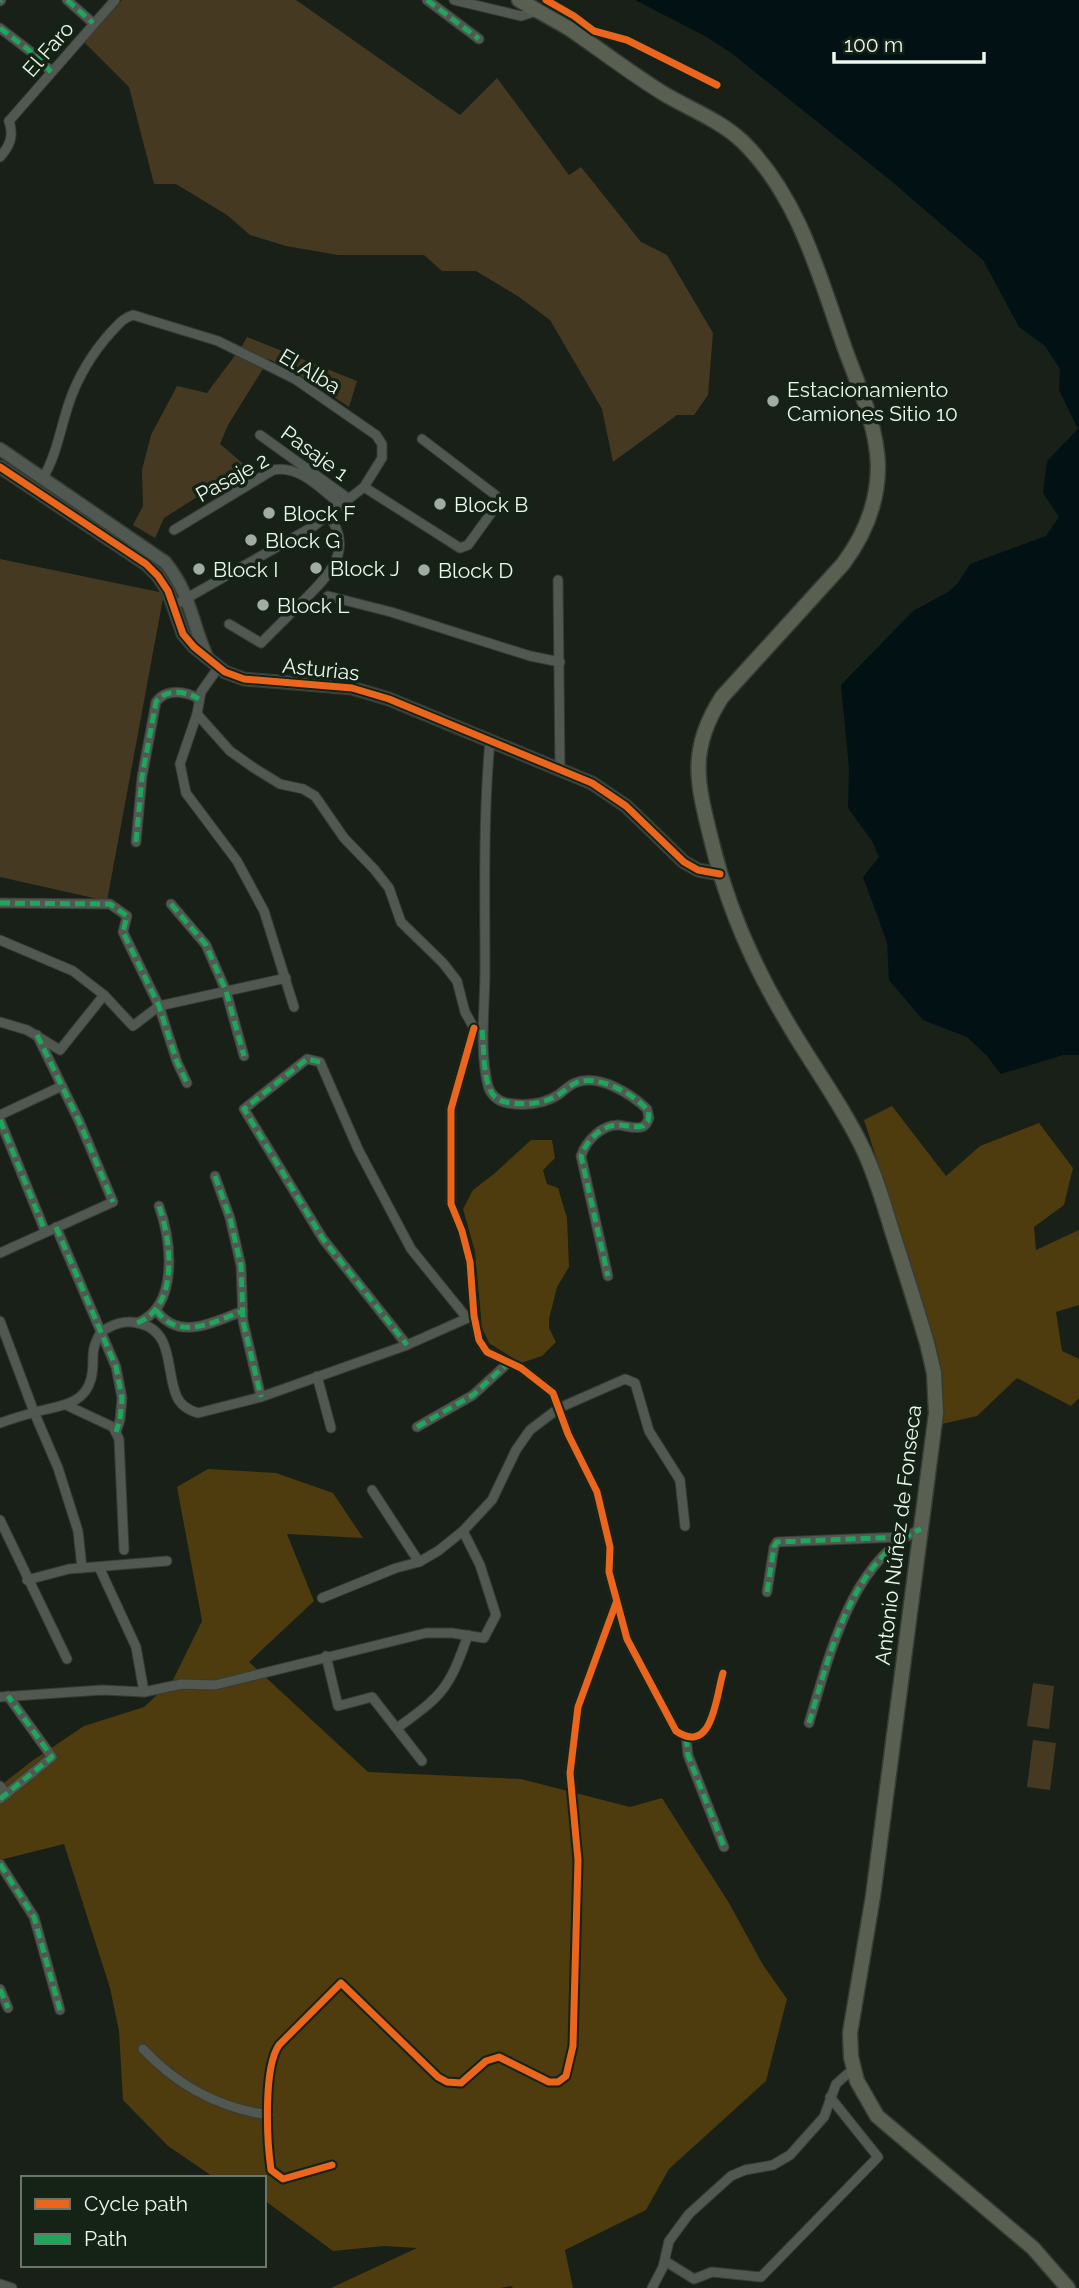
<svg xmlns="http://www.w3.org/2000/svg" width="1079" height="2288" font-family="Raleway,sans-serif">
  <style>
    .green { fill: #453922 }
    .forest { fill: #4e3b0e }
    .water { fill: #021114 }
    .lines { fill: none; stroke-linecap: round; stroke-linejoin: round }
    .street-casing { stroke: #363c36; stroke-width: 11 }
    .secondary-casing { stroke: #363c36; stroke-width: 15 }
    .primary-casing { stroke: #363c36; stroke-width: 17 }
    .street { stroke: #515751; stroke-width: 9 }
    .secondary { stroke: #515751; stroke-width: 12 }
    .primary { stroke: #5a6051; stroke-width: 14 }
    .quiet { stroke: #20a55d; stroke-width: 5; stroke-dasharray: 10 5; stroke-linecap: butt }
    .cycleway-casing { stroke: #142315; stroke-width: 11 }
    .cycleway { stroke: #eb651d; stroke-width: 7 }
    .poi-dot { fill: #a2aca2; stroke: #142315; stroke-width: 2.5 }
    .labels { text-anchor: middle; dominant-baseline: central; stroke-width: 7; stroke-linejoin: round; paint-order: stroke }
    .street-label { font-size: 21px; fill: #ecf7ed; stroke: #142315 }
    .poi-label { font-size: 21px; fill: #ecf7ed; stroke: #142315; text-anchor: start }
  </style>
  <rect width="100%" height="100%" fill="#182018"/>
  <g class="green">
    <polygon points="122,0 296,0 460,115 497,78 569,175 581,167 641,242 667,255 713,333 708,395 694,415 677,415 613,462 602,409 550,320 519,297 476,271 442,271 424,255 338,255 286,246 250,235 227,215 176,184 154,184 129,87 84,42"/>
    <polygon points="247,337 357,381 349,407 308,380 269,359 228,425 220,444 246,466 164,518 155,538 133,525 143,506 142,470 151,435 177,386 207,393 242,346"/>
    <polygon points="0,559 164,593 107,901 0,877"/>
    <polygon points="1033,1683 1054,1686 1049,1729 1027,1726"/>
    <polygon points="1033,1740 1056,1743 1050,1790 1027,1787"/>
  </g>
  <g class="forest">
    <polygon points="892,1106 946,1176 980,1146 1039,1123 1073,1168 1064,1205 1034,1227 1036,1250 1079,1230 1079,1305 1056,1312 1062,1351 1079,1359 1079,1398 1071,1406 1017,1378 977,1416 942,1424 936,1344 864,1120"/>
    <polygon points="531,1140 552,1140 555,1158 543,1170 547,1184 558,1188 567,1218 569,1267 557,1287 549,1319 549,1328 556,1342 542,1356 521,1363 489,1343 482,1328 475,1252 463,1209 473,1190 495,1173"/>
    <polygon points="208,1469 276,1473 333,1493 363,1538 287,1534 314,1601 249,1662 368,1772 521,1779 630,1807 662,1798 729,1903 763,1965 787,1999 766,2081 669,2169 646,2210 565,2250 573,2288 513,2288 511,2286 500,2288 331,2288 417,2248 384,2246 333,2251 264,2200 264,2178 215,2178 168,2146 123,2100 119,2031 110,1988 64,1844 0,1860 0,1786 32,1761 84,1726 144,1707 173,1680 202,1621 177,1487"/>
  </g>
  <polygon class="water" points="635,0 1079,0 1079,1055 1063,1055 1001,1074 987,1056 967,1037 923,1020 889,980 887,942 863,877 879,857 872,841 848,808 849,768 841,685 913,611 948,592 958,583 970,564 1046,536 1059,517 1043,493 1047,461 1078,429 1059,390 1060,369 1045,346 1019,327 983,260 890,180 730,52 705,36"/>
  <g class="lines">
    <g class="street-casing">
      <g id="street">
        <polyline points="67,0 93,23"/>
        <polyline points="427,0 479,39"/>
        <polyline points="454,0 521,16 537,11"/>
        <polyline points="0,1 1,0"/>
        <polyline points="0,28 39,58 51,72"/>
        <polyline points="9,121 115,0"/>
        <path d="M 0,157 C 10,146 14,136 9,121"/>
        <polyline points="260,435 349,499"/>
        <path d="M 43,478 C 56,456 60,431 68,406 C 77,378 92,353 112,331 C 119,324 123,318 133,315 L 218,341 L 295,379 L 376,435 L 382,444 L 382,458 L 364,487 L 314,526 L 173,606"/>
        <polyline points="364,487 460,548 468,545 497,505 498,498 494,494 422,439"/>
        <path d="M 174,530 L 273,470 C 299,464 322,490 341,505"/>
        <polyline points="558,580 560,770"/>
        <polyline points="328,596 391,612 530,656 560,662"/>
        <path d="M 229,624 L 261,643 C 274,630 287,617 300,604 C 325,579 357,551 328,515"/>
        <polyline points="218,668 201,692 197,714 180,764 186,793 237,861 264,911 294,1007"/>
        <polyline points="197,714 230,751 254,768 280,784 303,789 315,796 344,838 374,869 389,888 401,922 443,963 457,981 465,1012 474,1028 477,1029"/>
        <path d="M 490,741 C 483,817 485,894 485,970 C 485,1008 479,1048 488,1086 C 491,1095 498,1101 507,1103 C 525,1106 542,1105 558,1095 C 564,1091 569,1085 575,1083 C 599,1073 631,1094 647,1109 L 649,1118 C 647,1122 647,1125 642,1127 C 635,1129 626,1126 619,1125 C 602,1124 586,1141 581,1156 L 608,1276"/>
        <path d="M 136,842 L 142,777 L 156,702 C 166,688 186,691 199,699"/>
        <polyline points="0,903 110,904 127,916 123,932 159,1006 177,1062 187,1083"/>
        <polyline points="171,904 206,945 226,991 244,1056"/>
        <polyline points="0,940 73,971 104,995 133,1026 159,1006 286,978"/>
        <polyline points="0,1022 27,1030 60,1050 104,995"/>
        <path d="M 474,1028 L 451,1109 L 451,1204 L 462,1231 L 470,1262 L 474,1316 L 479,1340 L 487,1352 L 521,1368 L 553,1393 L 568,1434 L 597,1492 L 610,1547 L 609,1572 L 627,1639 L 676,1731 C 713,1756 716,1696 723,1673"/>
        <polyline points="0,1115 62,1086"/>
        <polyline points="0,1120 45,1231"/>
        <polyline points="215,1176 230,1218 241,1266 243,1321 261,1397"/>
        <polyline points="56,1227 116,1367 122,1398 120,1420 116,1432"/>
        <polyline points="0,1253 113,1202 79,1121 37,1035"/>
        <path d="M 156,1310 C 179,1342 213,1322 243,1311"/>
        <polyline points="0,1321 34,1412 58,1468 78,1531 82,1568"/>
        <path d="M 137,1323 C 180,1306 171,1240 159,1206"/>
        <polyline points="407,1345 323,1239 244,1109 307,1059 320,1062 358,1149 411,1249 467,1318"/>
        <polyline points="317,1376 331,1428"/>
        <polyline points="66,1405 113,1427 119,1439 124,1550"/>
        <path d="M 0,1423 C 11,1419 21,1416 32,1413 C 54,1406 84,1407 91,1379 C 96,1360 88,1353 101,1332 C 113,1324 124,1320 138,1323 C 175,1331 165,1371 177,1397 C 181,1406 188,1410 198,1413 L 261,1397 L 407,1345 L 470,1317"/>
        <polyline points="417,1427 473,1395 509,1362"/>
        <polyline points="372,1490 419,1562"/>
        <polyline points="0,1520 67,1659"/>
        <polyline points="99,1567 136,1647 144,1692"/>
        <polyline points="27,1580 69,1569 167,1561"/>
        <polyline points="767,1592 774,1547 777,1542 902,1537"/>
        <polyline points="322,1598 396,1568 419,1562 438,1551 463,1531 492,1500 516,1450 530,1430 559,1408 625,1379 635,1383 649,1431 680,1480 685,1526"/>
        <polyline points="326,1656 338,1706 372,1697 422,1761"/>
        <polyline points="0,1697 102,1690 144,1692 182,1684 215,1685 426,1633 452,1633 484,1638 496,1615 480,1565 463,1531"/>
        <path d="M 809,1723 C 829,1657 851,1559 921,1529"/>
        <path d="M 397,1728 C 443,1695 449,1689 468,1635"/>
        <polyline points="686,1737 688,1755 724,1847"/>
        <polyline points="0,1786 7,1794"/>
        <polyline points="0,1799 52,1757 8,1696"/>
        <polyline points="0,1864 34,1917 60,2010"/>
        <polyline points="0,1989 8,2008"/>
        <path d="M 143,2049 C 178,2086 218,2108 269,2115"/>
        <path d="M 332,2165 L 283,2179 L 271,2170 C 267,2142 263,2068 279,2045 L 341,1983 L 438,2077 L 447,2082 L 461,2083 L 486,2061 L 499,2057 L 549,2082 L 558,2082 L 566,2076 L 573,2046 L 578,1860 L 570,1773 L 578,1707 L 616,1603"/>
        <polyline points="665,2261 694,2279 712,2272 761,2277 878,2157 830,2097"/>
        <polyline points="0,2284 12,2288"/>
        <polyline points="652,2288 663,2267 669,2241 689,2214 731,2176 745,2170 773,2165 790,2155 824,2117 836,2084 853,2069"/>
      </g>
    </g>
    <g class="secondary-casing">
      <g id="secondary">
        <path d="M 0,449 L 165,562 C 191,594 191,621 207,657"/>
        <polyline points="0,467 146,564 158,576 168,591 183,634 194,647 225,672 244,679 352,688 389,699 592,783 626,806 684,862 698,870 720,874"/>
      </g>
    </g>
    <g class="primary-casing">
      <path id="primary" d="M 519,0 C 536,10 553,19 570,29 C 602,51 633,75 666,95 C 692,110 721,121 743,142 C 799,197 820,278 845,349 C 859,387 877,426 878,466 C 878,503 864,536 843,564 L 722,697 C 688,750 697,782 711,839 C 726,902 750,959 783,1015 C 809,1061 842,1104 864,1151 C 876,1177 884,1204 892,1231 C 904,1268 916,1306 927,1343 L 934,1373 L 936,1413 L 873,1896 L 850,2033 L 851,2057 L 857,2081 L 877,2116 L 1033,2248 L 1068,2288"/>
    </g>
    <use href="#street" class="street"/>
    <use href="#secondary" class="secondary"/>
    <use href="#primary" class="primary"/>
    <g class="quiet">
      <polyline points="67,0 93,23"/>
      <polyline points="427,0 479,39"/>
      <polyline points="0,1 1,0"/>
      <polyline points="0,28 39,58 51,72"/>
      <path d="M 136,842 L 142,777 L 156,702 C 166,688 186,691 199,699"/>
      <polyline points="0,903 110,904 127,916 123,932 159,1006 177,1062 187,1083"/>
      <polyline points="171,904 206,945 226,991 244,1056"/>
      <path d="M 482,1030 C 484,1046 483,1075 490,1089 C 493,1099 502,1102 511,1103 C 528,1105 543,1104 558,1095 C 566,1090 572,1083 581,1081 C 603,1077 636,1095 649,1112 L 648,1121 L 643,1126 C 635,1128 628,1126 620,1125 C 602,1124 586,1141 581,1156 L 608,1276"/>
      <polyline points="37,1035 79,1121 113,1202"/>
      <polyline points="320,1062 307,1059 244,1109 323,1239 407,1345"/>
      <polyline points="0,1120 45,1231"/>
      <polyline points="215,1176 230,1218 241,1266 243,1321 261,1397"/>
      <polyline points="56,1227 116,1367 122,1398 120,1420 116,1432"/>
      <path d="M 156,1310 C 179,1342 213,1322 243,1311"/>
      <path d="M 137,1323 C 180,1306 171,1240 159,1206"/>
      <polyline points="417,1427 473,1395 509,1362"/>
      <polyline points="767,1592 774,1547 777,1542 902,1537"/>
      <path d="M 809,1723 C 829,1657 851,1559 921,1529"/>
      <polyline points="686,1737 688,1755 724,1847"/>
      <polyline points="0,1799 52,1757 8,1696"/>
      <polyline points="0,1864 34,1917 60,2010"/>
      <polyline points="0,1989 8,2008"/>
    </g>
    <g class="cycleway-casing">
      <g id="cycleway">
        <polyline points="546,0 574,16 594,31 627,40 717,85"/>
        <polyline points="0,467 146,564 158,576 168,591 183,634 194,647 225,672 244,679 352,688 389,699 592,783 626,806 684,862 698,870 720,874"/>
        <path d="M 474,1028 L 451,1109 L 451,1204 L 462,1231 L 470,1262 L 474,1316 L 479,1340 L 487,1352 L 521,1368 L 553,1393 L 568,1434 L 597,1492 L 610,1547 L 609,1572 L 627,1639 L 676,1731 C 713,1756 716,1696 723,1673"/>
        <path d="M 332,2165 L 283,2179 L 271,2170 C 267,2142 263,2068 279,2045 L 341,1983 L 438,2077 L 447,2082 L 461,2083 L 486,2061 L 499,2057 L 549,2082 L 558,2082 L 566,2076 L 573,2046 L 578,1860 L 570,1773 L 578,1707 L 616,1603"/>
      </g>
    </g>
    <use href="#cycleway" class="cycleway"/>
  </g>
  <g class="poi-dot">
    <circle cx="773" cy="401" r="7"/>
    <circle cx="440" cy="504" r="7"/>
    <circle cx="269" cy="513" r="7"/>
    <circle cx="251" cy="540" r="7"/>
    <circle cx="316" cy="568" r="7"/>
    <circle cx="199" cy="569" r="7"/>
    <circle cx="424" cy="570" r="7"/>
    <circle cx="263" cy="605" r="7"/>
  </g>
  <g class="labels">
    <g class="street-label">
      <text transform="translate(48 49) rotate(-49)">El Faro</text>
      <text transform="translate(310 371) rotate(31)">El Alba</text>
      <text transform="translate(315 453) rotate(36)">Pasaje 1</text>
      <text transform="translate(232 477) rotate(-29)">Pasaje 2</text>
      <text transform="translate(321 669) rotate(6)">Asturias</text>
      <text transform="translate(898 1535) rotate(-83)">Antonio Núñez de Fonseca</text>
    </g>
    <g class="poi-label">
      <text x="787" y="389">Estacionamiento<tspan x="787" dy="24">Camiones Sitio 10</tspan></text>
      <text x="454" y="504">Block B</text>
      <text x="283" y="513">Block F</text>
      <text x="265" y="540">Block G</text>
      <text x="330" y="568">Block J</text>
      <text x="213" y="569">Block I</text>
      <text x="438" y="570">Block D</text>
      <text x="277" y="605">Block L</text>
    </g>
  </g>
  <rect x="21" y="2176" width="245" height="91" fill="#142315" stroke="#6a786b" stroke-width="2"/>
  <rect x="35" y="2199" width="35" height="10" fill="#eb651d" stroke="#6a786b" stroke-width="2"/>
  <text x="84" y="2211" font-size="21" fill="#ecf7ed">Cycle path</text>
  <rect x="35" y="2234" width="35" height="10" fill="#20a55d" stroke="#6a786b" stroke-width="2"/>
  <text x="84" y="2246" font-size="21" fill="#ecf7ed">Path</text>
  <path d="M834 52v10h150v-10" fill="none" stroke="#ecf7ed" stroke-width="3.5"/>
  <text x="844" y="52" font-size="21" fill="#ecf7ed" stroke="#142315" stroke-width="5" paint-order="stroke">100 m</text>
</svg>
